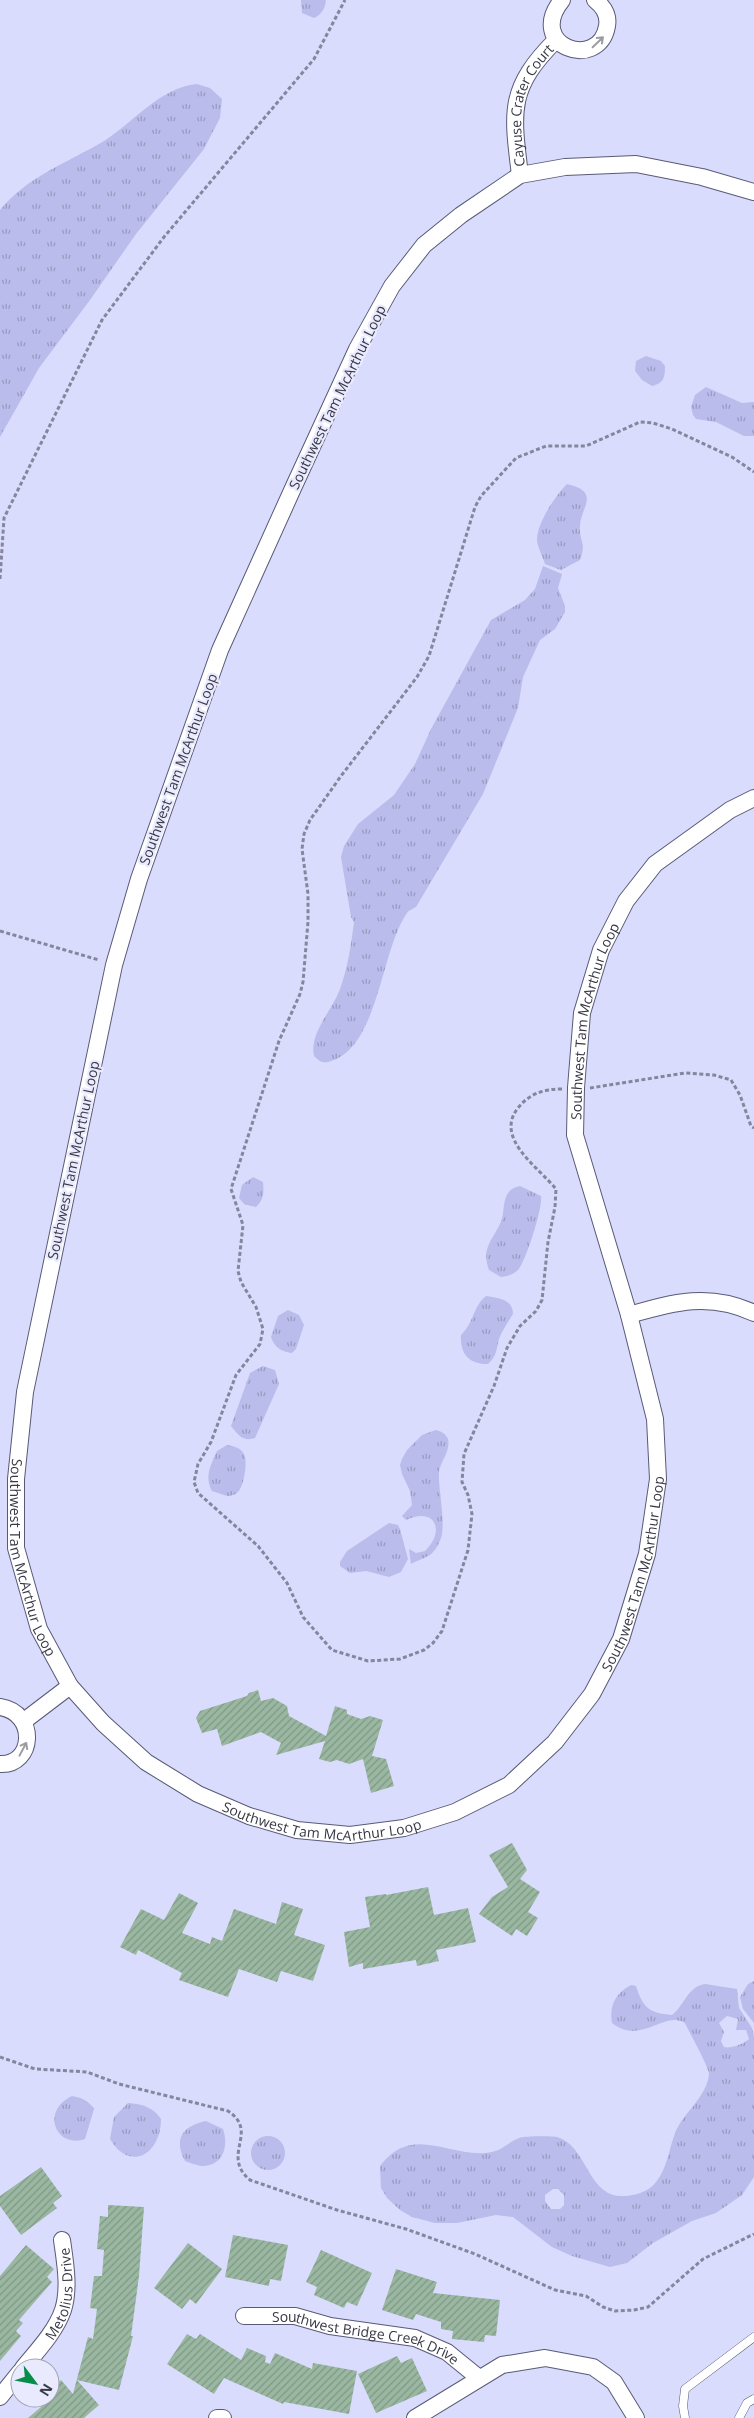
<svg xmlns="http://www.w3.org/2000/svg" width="754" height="2418" font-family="'Open Sans',sans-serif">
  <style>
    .grass { fill: url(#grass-tufts); fill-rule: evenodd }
    .building { fill: url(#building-hatch) }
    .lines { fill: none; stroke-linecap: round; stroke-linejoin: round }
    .lane-casing { stroke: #595a77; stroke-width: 9 }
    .street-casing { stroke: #595a77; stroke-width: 18 }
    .path { stroke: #85869d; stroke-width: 3; stroke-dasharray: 4 2.5; stroke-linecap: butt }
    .lane { stroke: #fff; stroke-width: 8 }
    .street { stroke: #fff; stroke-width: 16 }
    .oneway { stroke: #9c9ca2 }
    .labels { text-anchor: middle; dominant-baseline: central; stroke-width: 4.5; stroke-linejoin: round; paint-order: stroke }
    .street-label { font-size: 14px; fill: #383846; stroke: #e9eafe }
  </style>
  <defs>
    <pattern id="grass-tufts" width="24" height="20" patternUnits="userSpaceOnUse" patternTransform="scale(1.25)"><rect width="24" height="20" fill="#babceb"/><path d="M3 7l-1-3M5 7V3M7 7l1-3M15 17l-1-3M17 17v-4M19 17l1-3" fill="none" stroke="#989ac0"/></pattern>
    <pattern id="building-hatch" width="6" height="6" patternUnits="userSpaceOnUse" patternTransform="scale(1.25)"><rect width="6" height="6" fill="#9ab8a1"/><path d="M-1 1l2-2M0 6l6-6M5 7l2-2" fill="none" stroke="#7f9785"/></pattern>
  </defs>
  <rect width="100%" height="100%" fill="#dadcfd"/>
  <g class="grass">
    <path d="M 326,0 C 325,9 321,15 314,18 L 302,13 L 301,0 Z"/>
    <path d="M 197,84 L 210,88 L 222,99 L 220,118 L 204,149 L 136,234 L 90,300 L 39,368 L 0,437 L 0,210 C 28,176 67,163 104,141 C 134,122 159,88 197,84 Z"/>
    <path d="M 646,356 L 661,361 L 665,366 C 665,377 664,383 652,386 L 642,380 L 635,371 L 636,361 Z"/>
    <polygon points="706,387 742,403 754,402 754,436 744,436 716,422 696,419 693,415 691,407 695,395"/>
    <path d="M 567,484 C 602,492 580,508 580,526 C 579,543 587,541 580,560 L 561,570 L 545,564 C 543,557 538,548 537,541 C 536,524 556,495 567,484 Z"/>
    <path d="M 543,566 L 562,574 L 558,588 L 565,606 L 565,612 L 555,629 L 540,640 L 523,677 L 518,708 L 483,794 L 416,907 C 413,909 409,910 407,913 C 381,950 379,1042 334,1060 C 324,1064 321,1063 314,1056 C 309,1033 332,1011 340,989 C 348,967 351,945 354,922 L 351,917 L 341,857 L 344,846 L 358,824 L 394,795 L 415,764 L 431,729 L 491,620 L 525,600 L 535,589 Z"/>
    <path d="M 253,1177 L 263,1182 C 264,1193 264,1199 256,1207 L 244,1204 L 239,1198 L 242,1185 Z"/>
    <path d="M 520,1186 L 541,1196 C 543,1207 526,1261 518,1270 C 513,1275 507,1276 501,1277 L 489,1270 C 481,1248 492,1241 501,1222 C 506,1208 500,1190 520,1186 Z"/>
    <path d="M 486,1296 C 498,1298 513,1299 513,1314 C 508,1322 502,1331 499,1339 C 496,1350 497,1356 488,1364 C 468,1364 460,1353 461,1335 C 474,1323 473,1306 486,1296 Z"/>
    <path d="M 288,1310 L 299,1315 L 304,1325 L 296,1349 L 292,1353 C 282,1352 274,1347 271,1337 L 278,1316 Z"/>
    <path d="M 263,1366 L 275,1370 L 279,1384 L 255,1438 C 243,1442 238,1435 231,1426 L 250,1373 Z"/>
    <path d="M 436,1430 C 441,1431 446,1434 448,1439 C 451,1451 440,1462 439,1472 C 438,1490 446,1522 441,1538 C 434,1557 427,1556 411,1564 L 409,1549 L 416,1553 L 425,1551 C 446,1531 435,1506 406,1520 L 402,1516 L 412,1505 L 410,1491 L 402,1474 L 400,1465 L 402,1459 L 407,1450 L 422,1435 Z"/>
    <path d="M 227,1445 C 234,1446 241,1448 244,1454 C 248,1462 244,1486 238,1492 C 235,1495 230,1496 227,1496 L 212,1491 C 204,1476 211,1465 217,1451 Z"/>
    <polygon points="389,1523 398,1525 400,1529 408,1559 401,1572 389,1577 366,1571 350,1573 340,1566 340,1562 347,1551"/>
    <polygon points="754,1981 754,2023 743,2009 740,1997 748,1984"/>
    <path d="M 705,1984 L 737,1989 L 739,2008 L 752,2028 L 754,2037 L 754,2177 L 742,2195 L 716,2213 L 692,2221 L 653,2243 L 627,2263 L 610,2267 L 572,2256 L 552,2247 L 513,2217 L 496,2215 L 457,2223 L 435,2223 L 412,2217 L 400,2210 L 387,2198 L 381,2188 L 380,2166 C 413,2122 451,2160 492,2152 C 503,2150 510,2141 519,2138 C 524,2136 551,2136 557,2137 C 586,2145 587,2192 618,2196 C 631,2197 648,2193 656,2182 C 667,2169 669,2149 675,2133 C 683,2113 707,2097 709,2074 C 709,2067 689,2032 685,2023 C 663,2010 642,2046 612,2023 C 609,2007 615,1993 631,1985 L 636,1986 C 643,2008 649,2013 672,2015 C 685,2005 687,1987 705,1984 ZM 727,2016 L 738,2019 L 736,2030 L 746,2030 L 749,2039 C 744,2044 730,2049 724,2047 L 721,2041 L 724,2032 L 719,2023 ZM 553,2189 L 558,2189 L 564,2195 L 564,2205 L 560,2209 L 551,2209 L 545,2201 L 545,2195 Z"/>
    <path d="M 72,2096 C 82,2098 88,2100 94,2109 L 85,2139 C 56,2149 40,2111 72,2096 Z"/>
    <path d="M 128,2103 C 142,2104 153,2107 161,2119 C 161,2154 130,2173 110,2139 L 114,2117 Z"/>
    <path d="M 206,2121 L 223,2129 C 229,2146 223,2167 201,2166 C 196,2165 190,2163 185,2161 C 173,2138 183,2126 206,2121 Z"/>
    <circle cx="268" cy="2153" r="17"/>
  </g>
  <g class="building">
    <polygon points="258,1690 261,1701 273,1698 287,1706 289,1716 326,1736 335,1706 347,1710 347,1714 361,1719 370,1716 383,1720 372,1756 386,1759 394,1786 371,1793 363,1759 349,1764 337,1760 330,1762 319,1759 325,1741 276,1755 281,1743 261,1732 222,1746 217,1729 202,1733 196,1718 200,1711 247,1696 249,1693"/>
    <polygon points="512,1843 527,1870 520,1879 540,1892 528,1912 538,1918 527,1936 516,1929 512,1936 479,1914 492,1897 508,1887 489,1855"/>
    <polygon points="428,1887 434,1915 468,1908 476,1942 436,1950 439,1961 417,1966 416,1960 363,1969 363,1963 349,1967 344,1932 370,1927 365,1897 386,1894 386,1895"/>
    <polygon points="179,1893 198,1903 182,1933 210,1944 212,1937 222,1941 234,1909 276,1924 282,1902 303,1909 294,1935 325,1945 313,1981 281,1971 277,1982 239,1969 228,1997 179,1980 182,1973 138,1950 136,1955 120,1947 141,1909 164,1920"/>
    <polygon points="41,2167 62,2196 53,2203 57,2208 21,2235 0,2206 0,2196"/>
    <polygon points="108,2205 144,2207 139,2276 131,2336 133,2336 119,2390 77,2380 99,2405 84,2418 28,2418 41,2407 33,2398 50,2398 50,2390 61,2380 73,2394 88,2337 93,2339 97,2309 90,2308 94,2276 102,2276 104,2250 97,2249 100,2216 108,2217"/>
    <polygon points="233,2235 288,2245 281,2281 270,2279 269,2286 225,2277"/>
    <polygon points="188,2243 222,2269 196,2304 190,2299 182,2309 154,2288"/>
    <polygon points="26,2245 54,2269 47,2277 52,2282 19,2320 23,2323 16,2331 21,2336 0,2361 0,2276"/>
    <polygon points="321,2250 372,2273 357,2306 347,2302 344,2308 314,2295 317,2287 306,2282"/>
    <polygon points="396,2269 437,2282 433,2293 500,2300 496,2336 485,2335 484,2342 452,2339 453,2331 441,2329 441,2322 416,2314 413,2320 382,2310"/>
    <polygon points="187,2334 196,2339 200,2334 241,2360 247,2348 266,2356 265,2362 270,2364 275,2353 312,2369 313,2363 357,2371 349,2414 284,2402 283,2404 224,2378 214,2394 167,2364"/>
    <polygon points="397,2356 401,2363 412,2358 427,2391 376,2413 358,2374"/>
  </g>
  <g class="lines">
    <g class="lane-casing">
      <g id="lane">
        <polyline points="685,2418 683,2406 685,2389 754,2337"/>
        <polyline points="739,2418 747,2403 754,2399"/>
      </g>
    </g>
    <g class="street-casing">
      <g id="street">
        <path d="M 562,0 C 525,46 599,72 607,26 C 609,15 604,7 595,0"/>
        <path id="s1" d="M 520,175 C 512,111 508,88 556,40"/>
        <path id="s2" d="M 754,192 L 702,177 L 636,164 L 565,167 L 520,175 L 461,215 L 424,245 L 392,286 L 357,349 L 294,486 L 220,650 L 139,879 L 114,965 L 25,1392 L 16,1479 L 16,1548 L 39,1629 L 70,1686 L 103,1723 L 146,1762 L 198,1794 L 249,1816 L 297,1830 L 350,1835 L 404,1828 L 455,1812 L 509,1785 L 555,1742 L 592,1694 L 621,1639 L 647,1554 L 658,1479 L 655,1419 L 629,1315 L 575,1135 L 576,1088 L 582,1013 L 601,950 L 626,901 L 655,864 L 730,810 L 754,798"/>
        <path d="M 629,1315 C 674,1302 710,1292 754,1313"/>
        <path d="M 0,1707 C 38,1713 34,1766 0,1764"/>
        <polyline points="24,1721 70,1686"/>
        <path id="s3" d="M 244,2316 L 295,2316 L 330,2326 L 415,2338 L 447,2352 L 479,2378"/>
        <path id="s4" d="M 23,2368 C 37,2351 56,2331 63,2310 C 70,2288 65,2262 62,2240"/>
        <polyline points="0,2397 20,2372"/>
        <polyline points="217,2418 223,2418"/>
        <polyline points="415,2418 502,2365 545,2358 593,2367 614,2382 636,2418"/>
      </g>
    </g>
    <g class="path">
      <polyline points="0,579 4,518 102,320 164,237 314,59 345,0"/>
      <polyline points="0,931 99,960"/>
      <polyline points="590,1088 685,1073 714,1075 731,1080 740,1095 751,1126 754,1128"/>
      <path d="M 562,1089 C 543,1089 529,1094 518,1108 C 494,1138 538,1167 556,1189 L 555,1207 L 548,1242 L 542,1300 L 536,1311 L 520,1326 L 507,1348 L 494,1386 L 464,1454 L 462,1482 L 468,1495 L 472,1514 L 468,1550 L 442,1631 L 433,1643 L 424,1650 L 400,1659 L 368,1661 L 332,1650 L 303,1617 L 287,1583 L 258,1546 L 198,1493 L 194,1482 L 198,1464 L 211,1442 L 236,1375 L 260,1344 L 263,1329 L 256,1307 L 241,1282 L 238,1271 L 243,1225 L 231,1189 L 279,1041 L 300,994 L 303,982 L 308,922 L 308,894 L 302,849 L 304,834 L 310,820 L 341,776 L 417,677 L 429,656 L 475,507 L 481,496 L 516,458 L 546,446 L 586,446 L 640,422 L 653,423 L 672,429 L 732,457 L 754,472"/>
      <path d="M 0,2057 L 35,2069 L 87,2072 L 119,2084 L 228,2111 C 260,2132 220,2155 250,2180 L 337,2210 L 406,2229 L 475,2254 L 555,2290 L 586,2296 L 603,2307 L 615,2311 L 634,2310 L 648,2307 L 703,2259 L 754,2234"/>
    </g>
    <use href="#lane" class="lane"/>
    <use href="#street" class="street"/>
  </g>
  <defs><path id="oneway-shaft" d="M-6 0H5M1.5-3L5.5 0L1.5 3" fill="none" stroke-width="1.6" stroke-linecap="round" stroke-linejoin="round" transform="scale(1.25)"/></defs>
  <g class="oneway">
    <use href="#oneway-shaft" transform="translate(598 42) rotate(-44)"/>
    <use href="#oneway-shaft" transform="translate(23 1749) rotate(-62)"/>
  </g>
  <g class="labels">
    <g class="street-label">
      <text stroke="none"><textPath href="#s1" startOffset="74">Cayuse Crater Court</textPath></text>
      <text transform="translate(337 397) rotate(-64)">Southwest Tam McArthur Loop</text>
      <text transform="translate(178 769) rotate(-70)">Southwest Tam McArthur Loop</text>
      <text stroke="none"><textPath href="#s2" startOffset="3204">Southwest Tam McArthur Loop</textPath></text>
      <text transform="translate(73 1160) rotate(-78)">Southwest Tam McArthur Loop</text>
      <text stroke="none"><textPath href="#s2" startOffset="1749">Southwest Tam McArthur Loop</textPath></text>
      <text stroke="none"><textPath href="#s2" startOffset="2634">Southwest Tam McArthur Loop</textPath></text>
      <text stroke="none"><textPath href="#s2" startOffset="2184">Southwest Tam McArthur Loop</textPath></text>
      <text stroke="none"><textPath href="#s4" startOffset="86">Metolius Drive</textPath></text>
      <text stroke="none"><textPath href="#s3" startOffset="125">Southwest Bridge Creek Drive</textPath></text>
    </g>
  </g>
  <g transform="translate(35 2383) rotate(122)"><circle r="24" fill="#e9eafe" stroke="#a2a3b4"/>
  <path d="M0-4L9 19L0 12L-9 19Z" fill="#078d4a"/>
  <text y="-8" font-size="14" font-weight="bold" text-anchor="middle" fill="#383846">N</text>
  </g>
</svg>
